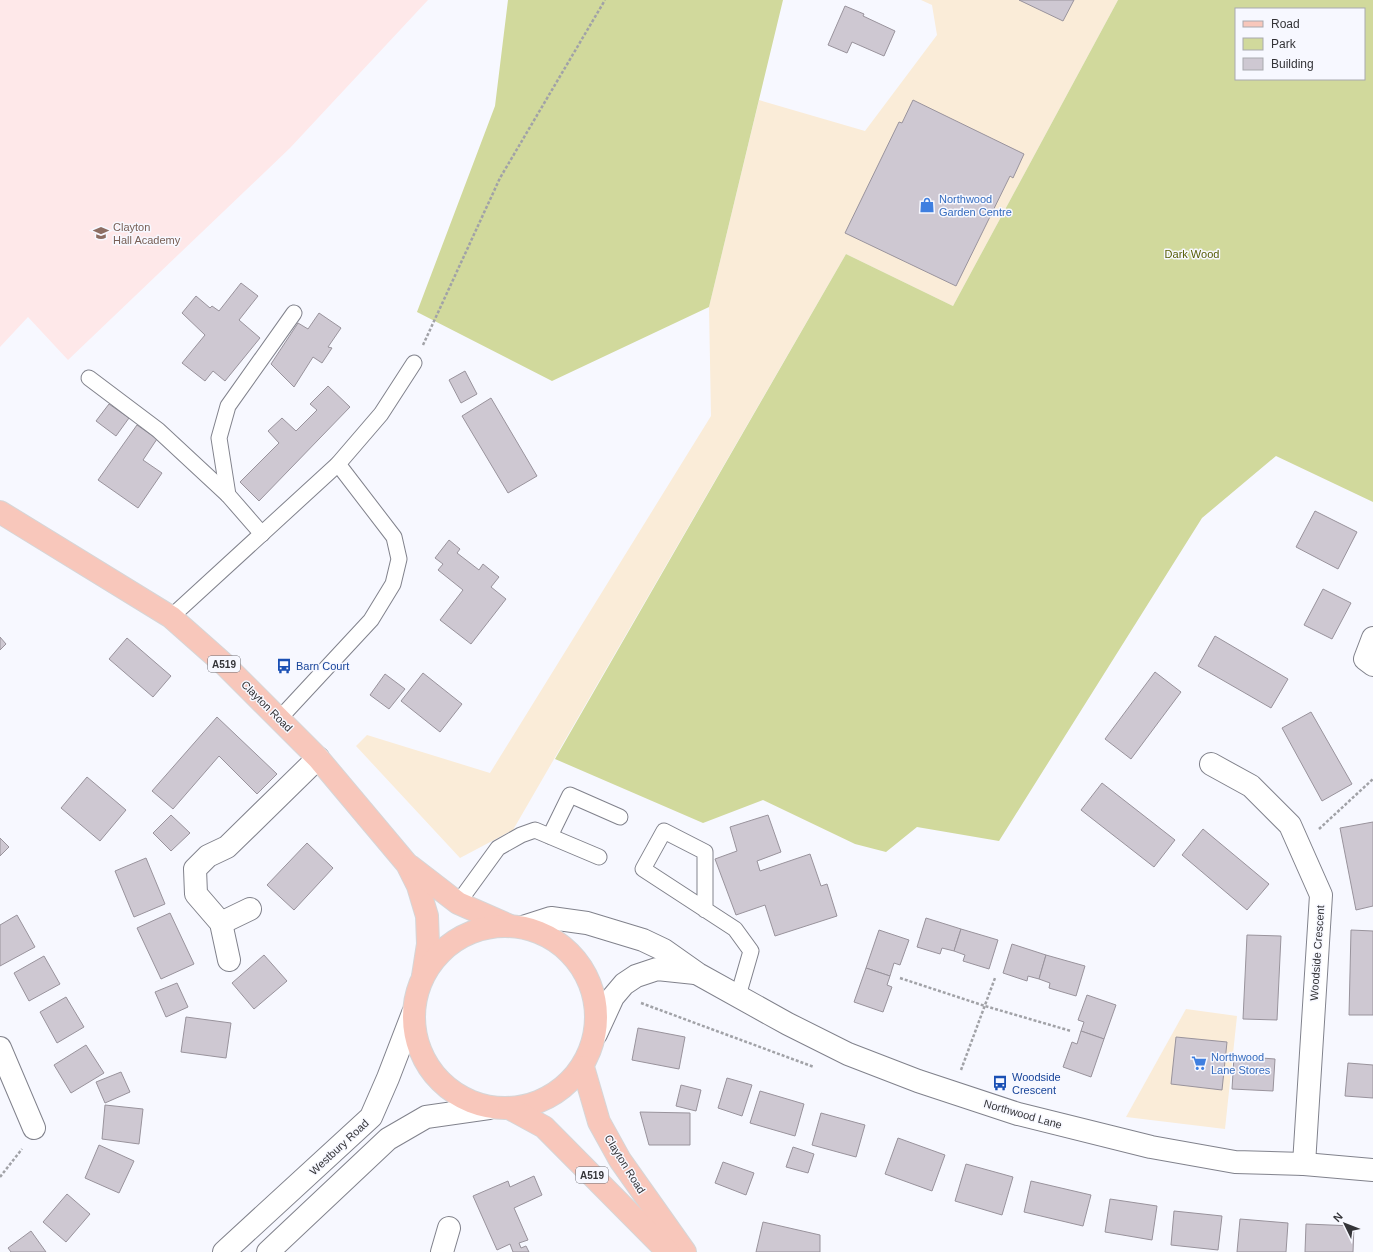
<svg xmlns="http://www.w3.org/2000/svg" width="1373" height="1252" font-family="Helvetica,sans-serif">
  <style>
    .commercial { fill: #faecd8 }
    .education { fill: #fee8e9 }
    .green { fill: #d1d99c; fill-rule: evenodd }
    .building { fill: #cec8d2; stroke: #99939c }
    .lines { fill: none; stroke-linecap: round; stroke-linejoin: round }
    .service-casing { stroke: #81828c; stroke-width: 17 }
    .minor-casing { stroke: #81828c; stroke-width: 24 }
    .tertiary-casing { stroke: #81828c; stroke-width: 24 }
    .primary-casing { stroke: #d6d6d7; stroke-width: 24 }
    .path { stroke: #a1a2a7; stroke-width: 2.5; stroke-dasharray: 3 2; stroke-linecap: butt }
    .service { stroke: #fff; stroke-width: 15 }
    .minor { stroke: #fff; stroke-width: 22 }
    .tertiary { stroke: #fff; stroke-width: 22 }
    .primary { stroke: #f8c7bb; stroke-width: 22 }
    .labels { text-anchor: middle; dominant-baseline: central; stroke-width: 3; stroke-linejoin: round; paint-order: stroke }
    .shield { fill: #f7f8ff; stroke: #6e6f74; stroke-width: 1 }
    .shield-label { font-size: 10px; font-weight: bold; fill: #343438 }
    .shop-label { font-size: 11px; fill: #366cbe; stroke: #f7f8ff; text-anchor: start }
    .education-label { font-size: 11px; fill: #785e54; stroke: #f7f8ff; text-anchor: start }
    .park-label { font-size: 11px; fill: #575d05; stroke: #f7f8ff }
    .transit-label { font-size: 11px; fill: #164399; stroke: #f7f8ff; text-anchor: start }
    .street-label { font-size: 11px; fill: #343438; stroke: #f7f8ff }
  </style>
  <rect width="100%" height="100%" fill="#f7f8ff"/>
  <g class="commercial">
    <polygon points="921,0 1118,0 953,306 846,254 513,830 460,858 356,746 367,735 490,773 711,416 709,307 759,100 865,131 937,35 932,5"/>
    <polygon points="1186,1009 1237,1016 1225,1129 1126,1117"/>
  </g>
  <polygon class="education" points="0,0 428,0 290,148 68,360 28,317 0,347"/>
  <g class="green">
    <polygon points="508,0 783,0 709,307 552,381 417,312 495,106"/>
    <path d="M 1118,0 L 1373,0 L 1373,502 L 1276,456 L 1202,518 L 999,841 L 917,827 L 886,852 L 855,844 L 763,800 L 703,823 L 555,759 L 846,254 L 953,306 ZM 1236,9 L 1364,9 L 1364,79 L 1236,79 Z"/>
  </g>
  <g class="building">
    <polygon points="1019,0 1074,0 1063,21"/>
    <polygon points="845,6 864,14 863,16 895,31 884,56 852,42 847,53 828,45"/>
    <polygon points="913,100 1024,154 1013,178 1010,176 956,286 845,233 899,122 902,123"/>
    <polygon points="241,283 258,296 239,320 260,338 225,381 213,371 205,381 182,363 205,335 182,313 196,296 210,308 212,306 219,311"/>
    <polygon points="319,313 341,328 328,347 332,348 322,363 313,357 294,387 271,364 298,323 308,329"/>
    <polygon points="465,371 477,394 461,403 449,380"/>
    <polygon points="328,386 350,407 259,501 240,482 279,443 268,431 282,418 296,431 317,410 310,404"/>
    <polygon points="491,398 537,476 508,493 462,416"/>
    <polygon points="109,404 129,418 116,436 96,421"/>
    <polygon points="137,425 157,439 143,460 162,473 138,508 98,480"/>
    <polygon points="1315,511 1357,532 1338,569 1296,547"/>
    <polygon points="449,540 460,549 457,553 479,570 483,564 499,577 491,587 506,599 471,644 440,620 463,590 438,570 443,564 435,558"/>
    <polygon points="1323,589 1351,603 1332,639 1304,625"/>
    <polygon points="1215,636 1288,679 1271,708 1198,666"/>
    <polygon points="0,637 6,644 0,650"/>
    <polygon points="127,638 171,676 153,697 109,659"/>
    <polygon points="1155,672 1181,692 1131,759 1105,739"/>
    <polygon points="423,673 462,704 440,732 401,701"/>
    <polygon points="385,674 405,689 389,709 370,695"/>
    <polygon points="1311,712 1352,784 1322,801 1282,728"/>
    <polygon points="217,717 277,774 257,794 219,756 173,809 152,791"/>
    <polygon points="87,777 126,810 100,841 61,808"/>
    <polygon points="1102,783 1175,840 1154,867 1081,810"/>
    <polygon points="171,815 190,833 171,851 153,833"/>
    <polygon points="768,815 781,852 757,861 760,871 810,854 821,886 827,884 837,916 775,936 765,905 736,915 715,859 737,851 730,827"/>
    <polygon points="1373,822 1373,906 1356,910 1340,828"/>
    <polygon points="1203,829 1269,884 1247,910 1182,855"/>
    <polygon points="0,838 9,847 0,856"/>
    <polygon points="307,843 333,868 294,910 267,885"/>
    <polygon points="146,858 165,904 134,917 115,871"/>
    <polygon points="170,913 194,964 161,979 137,928"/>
    <polygon points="17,915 35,947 0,966 0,925"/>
    <polygon points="926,918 961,929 954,951 942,948 940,954 917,947"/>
    <polygon points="961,929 998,940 989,969 963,961 965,955 954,951"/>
    <polygon points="879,930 909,940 900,965 894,963 890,976 866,968"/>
    <polygon points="1351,930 1373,931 1373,1015 1349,1015"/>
    <polygon points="1247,935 1281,936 1277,1020 1243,1019"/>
    <polygon points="1012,944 1046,955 1039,979 1028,976 1027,981 1003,973"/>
    <polygon points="264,955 287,981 254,1009 232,983"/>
    <polygon points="1046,955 1085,966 1076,996 1049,988 1050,983 1039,979"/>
    <polygon points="44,956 60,984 29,1001 14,973"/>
    <polygon points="866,968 890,976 887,985 892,987 883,1012 854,1002"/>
    <polygon points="177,983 188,1007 166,1017 155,992"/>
    <polygon points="1087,995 1116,1005 1104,1039 1081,1031 1084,1022 1078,1020"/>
    <polygon points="66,997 84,1027 57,1043 40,1012"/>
    <polygon points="186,1017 231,1023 226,1058 181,1052"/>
    <polygon points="638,1028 685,1037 679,1069 632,1060"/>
    <polygon points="1081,1031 1104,1039 1091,1077 1063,1067 1072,1042 1077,1044"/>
    <polygon points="1176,1037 1227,1042 1222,1090 1171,1084"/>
    <polygon points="86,1045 104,1073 71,1093 54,1065"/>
    <polygon points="1234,1056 1275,1059 1273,1091 1232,1089"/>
    <polygon points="1348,1063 1373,1065 1373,1098 1345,1096"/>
    <polygon points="121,1072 130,1092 105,1103 96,1082"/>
    <polygon points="727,1078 752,1085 742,1116 718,1108"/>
    <polygon points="681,1085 701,1090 696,1111 676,1106"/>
    <polygon points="760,1091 804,1104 795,1136 750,1123"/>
    <polygon points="105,1105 143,1109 139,1144 102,1139"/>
    <polygon points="640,1112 690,1113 690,1145 649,1145"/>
    <polygon points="821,1113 865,1125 856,1157 812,1145"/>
    <polygon points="898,1138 945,1155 932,1191 885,1174"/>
    <polygon points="99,1145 134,1161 119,1193 85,1178"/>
    <polygon points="793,1147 814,1154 808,1173 786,1167"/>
    <polygon points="723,1162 754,1173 746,1195 715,1183"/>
    <polygon points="966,1164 1013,1177 1002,1215 955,1201"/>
    <polygon points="534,1176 542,1195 514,1208 528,1240 519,1243 521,1248 526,1246 529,1252 513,1252 510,1244 497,1250 473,1196 508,1181 510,1187"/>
    <polygon points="1031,1181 1091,1195 1083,1226 1024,1212"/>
    <polygon points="67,1194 90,1214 66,1242 43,1222"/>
    <polygon points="1110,1199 1157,1206 1152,1240 1105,1232"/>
    <polygon points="1174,1211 1222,1216 1218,1250 1171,1245"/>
    <polygon points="1240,1219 1288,1223 1286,1252 1237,1252"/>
    <polygon points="763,1222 820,1235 820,1252 756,1252"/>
    <polygon points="1306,1224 1354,1226 1353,1252 1305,1252"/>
    <polygon points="31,1231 46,1252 11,1252 8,1248"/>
  </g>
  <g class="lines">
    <g class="service-casing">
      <g id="service">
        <polyline points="89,378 158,430 228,495"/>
        <polyline points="262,534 228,495 219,438 228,406 294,313"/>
        <polyline points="171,617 338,464 381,414 414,363"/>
        <polyline points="280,718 371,620 393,584 399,559 394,537 338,464"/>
        <polyline points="550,836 570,795 620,817"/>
        <polyline points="458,903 498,848 521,835 535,830 599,857"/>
        <polyline points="705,910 705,852 664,831 643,869 735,929 751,951 738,996"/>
      </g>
    </g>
    <g class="minor-casing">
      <g id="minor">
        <polyline points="1373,638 1365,659 1373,665"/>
        <polyline points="1211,764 1251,786 1290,825 1321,895 1304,1164"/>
        <polyline points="221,923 250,909"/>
        <polyline points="229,960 221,923 196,894 195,869 208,856 227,847 318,758"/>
        <polyline points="0,1048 34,1128"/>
        <polyline points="224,1252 371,1117 388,1078 413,1013"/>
        <polyline points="268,1252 388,1139 426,1117 489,1108"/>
        <polyline points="442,1252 449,1228"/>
      </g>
    </g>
    <g class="tertiary-casing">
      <g id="tertiary">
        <polyline points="523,927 551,918 587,923 643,940 664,950 698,974 788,1024 848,1054 918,1081 1018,1114 1151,1147 1235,1162 1304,1164 1373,1170"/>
        <polyline points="596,1034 613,997 624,984 636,976 657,969 695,973"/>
      </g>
    </g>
    <g class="primary-casing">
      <g id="primary">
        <polyline points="0,512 171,617 224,664 318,758 407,864 418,886 427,916 428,944 423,976"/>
        <polyline points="410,866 458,903 508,925"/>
        <circle cx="505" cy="1017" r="91"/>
        <polyline points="583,1067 599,1122 620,1160 685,1252"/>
        <polyline points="509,1108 544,1127 668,1252"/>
      </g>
    </g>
    <g class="path">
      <polyline points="423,345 500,178 605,0"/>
      <polyline points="1319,829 1373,779"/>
      <polyline points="900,978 985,1006 1071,1031"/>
      <polyline points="641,1003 814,1067"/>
      <polyline points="961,1070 995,978"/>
      <polyline points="0,1177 22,1149"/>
    </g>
    <use href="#service" class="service"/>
    <use href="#minor" class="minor"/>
    <use href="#tertiary" class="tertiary"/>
    <use href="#primary" class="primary"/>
  </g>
  <defs>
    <g id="shop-bare" transform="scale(1.2)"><path d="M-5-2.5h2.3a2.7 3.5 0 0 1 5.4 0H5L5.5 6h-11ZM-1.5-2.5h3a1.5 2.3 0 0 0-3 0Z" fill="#3f7fe0" stroke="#f7f8ff" stroke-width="2.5" paint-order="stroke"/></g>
    <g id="school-bare" transform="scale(1.2)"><path d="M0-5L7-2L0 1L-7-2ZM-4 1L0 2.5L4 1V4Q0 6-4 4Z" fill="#8d6e63" stroke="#f7f8ff" stroke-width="2.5" paint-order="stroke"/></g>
    <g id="bus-bare" transform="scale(1.2)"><path d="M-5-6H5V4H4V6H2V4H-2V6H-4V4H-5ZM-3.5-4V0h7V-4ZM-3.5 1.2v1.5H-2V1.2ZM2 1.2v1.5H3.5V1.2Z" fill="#1a4fb4" stroke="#f7f8ff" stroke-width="2.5" paint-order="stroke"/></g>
    <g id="supermarket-bare" transform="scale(1.2)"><path d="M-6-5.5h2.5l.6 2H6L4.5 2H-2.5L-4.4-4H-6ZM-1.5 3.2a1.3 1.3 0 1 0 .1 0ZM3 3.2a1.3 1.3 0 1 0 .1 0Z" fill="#3f7fe0" stroke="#f7f8ff" stroke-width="2.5" paint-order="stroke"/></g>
  </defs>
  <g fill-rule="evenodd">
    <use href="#shop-bare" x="927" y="205"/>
    <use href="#school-bare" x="101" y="233"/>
    <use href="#bus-bare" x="284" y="666"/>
    <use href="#supermarket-bare" x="1199" y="1063"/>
    <use href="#bus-bare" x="1000" y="1083"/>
  </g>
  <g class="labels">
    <g class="shield">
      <rect x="208" y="656" width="32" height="16" rx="3"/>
      <rect x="576" y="1167" width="32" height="16" rx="3"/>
    </g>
    <g class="shield-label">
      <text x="224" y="664">A519</text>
      <text x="592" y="1175">A519</text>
    </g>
    <g class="shop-label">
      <text x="939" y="199">Northwood<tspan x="939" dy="13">Garden Centre</tspan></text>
      <text x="1211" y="1057">Northwood<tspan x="1211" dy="13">Lane Stores</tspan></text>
    </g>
    <g class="education-label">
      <text x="113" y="227">Clayton<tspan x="113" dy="13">Hall Academy</tspan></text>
    </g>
    <g class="park-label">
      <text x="1192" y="254">Dark Wood</text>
    </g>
    <g class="transit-label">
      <text x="296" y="666">Barn Court</text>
      <text x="1012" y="1077">Woodside<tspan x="1012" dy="13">Crescent</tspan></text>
    </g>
    <g class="street-label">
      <text transform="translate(267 706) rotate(45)">Clayton Road</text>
      <text transform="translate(1317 953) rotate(-86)">Woodside Crescent</text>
      <text transform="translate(1023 1114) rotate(16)">Northwood Lane</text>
      <text transform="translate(339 1147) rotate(-43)">Westbury Road</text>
      <text transform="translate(625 1164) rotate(58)">Clayton Road</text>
    </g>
  </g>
  <rect x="1235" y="8" width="130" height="72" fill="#f7f8ff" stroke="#a9aaaf"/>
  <rect x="1243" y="21" width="20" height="6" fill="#f8c7bb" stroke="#a9aaaf"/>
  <text x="1271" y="28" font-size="12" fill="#343438">Road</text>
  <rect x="1243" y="38" width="20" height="12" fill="#d1d99c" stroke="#a9aaaf"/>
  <text x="1271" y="48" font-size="12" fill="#343438">Park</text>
  <rect x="1243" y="58" width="20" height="12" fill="#cec8d2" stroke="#a9aaaf"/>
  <text x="1271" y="68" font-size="12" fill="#343438">Building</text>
  <g transform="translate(1345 1224) rotate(313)" stroke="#f7f8ff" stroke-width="3" paint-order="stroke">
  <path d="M0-3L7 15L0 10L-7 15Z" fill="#343438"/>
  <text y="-6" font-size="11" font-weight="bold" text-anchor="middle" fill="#343438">N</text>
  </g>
</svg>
